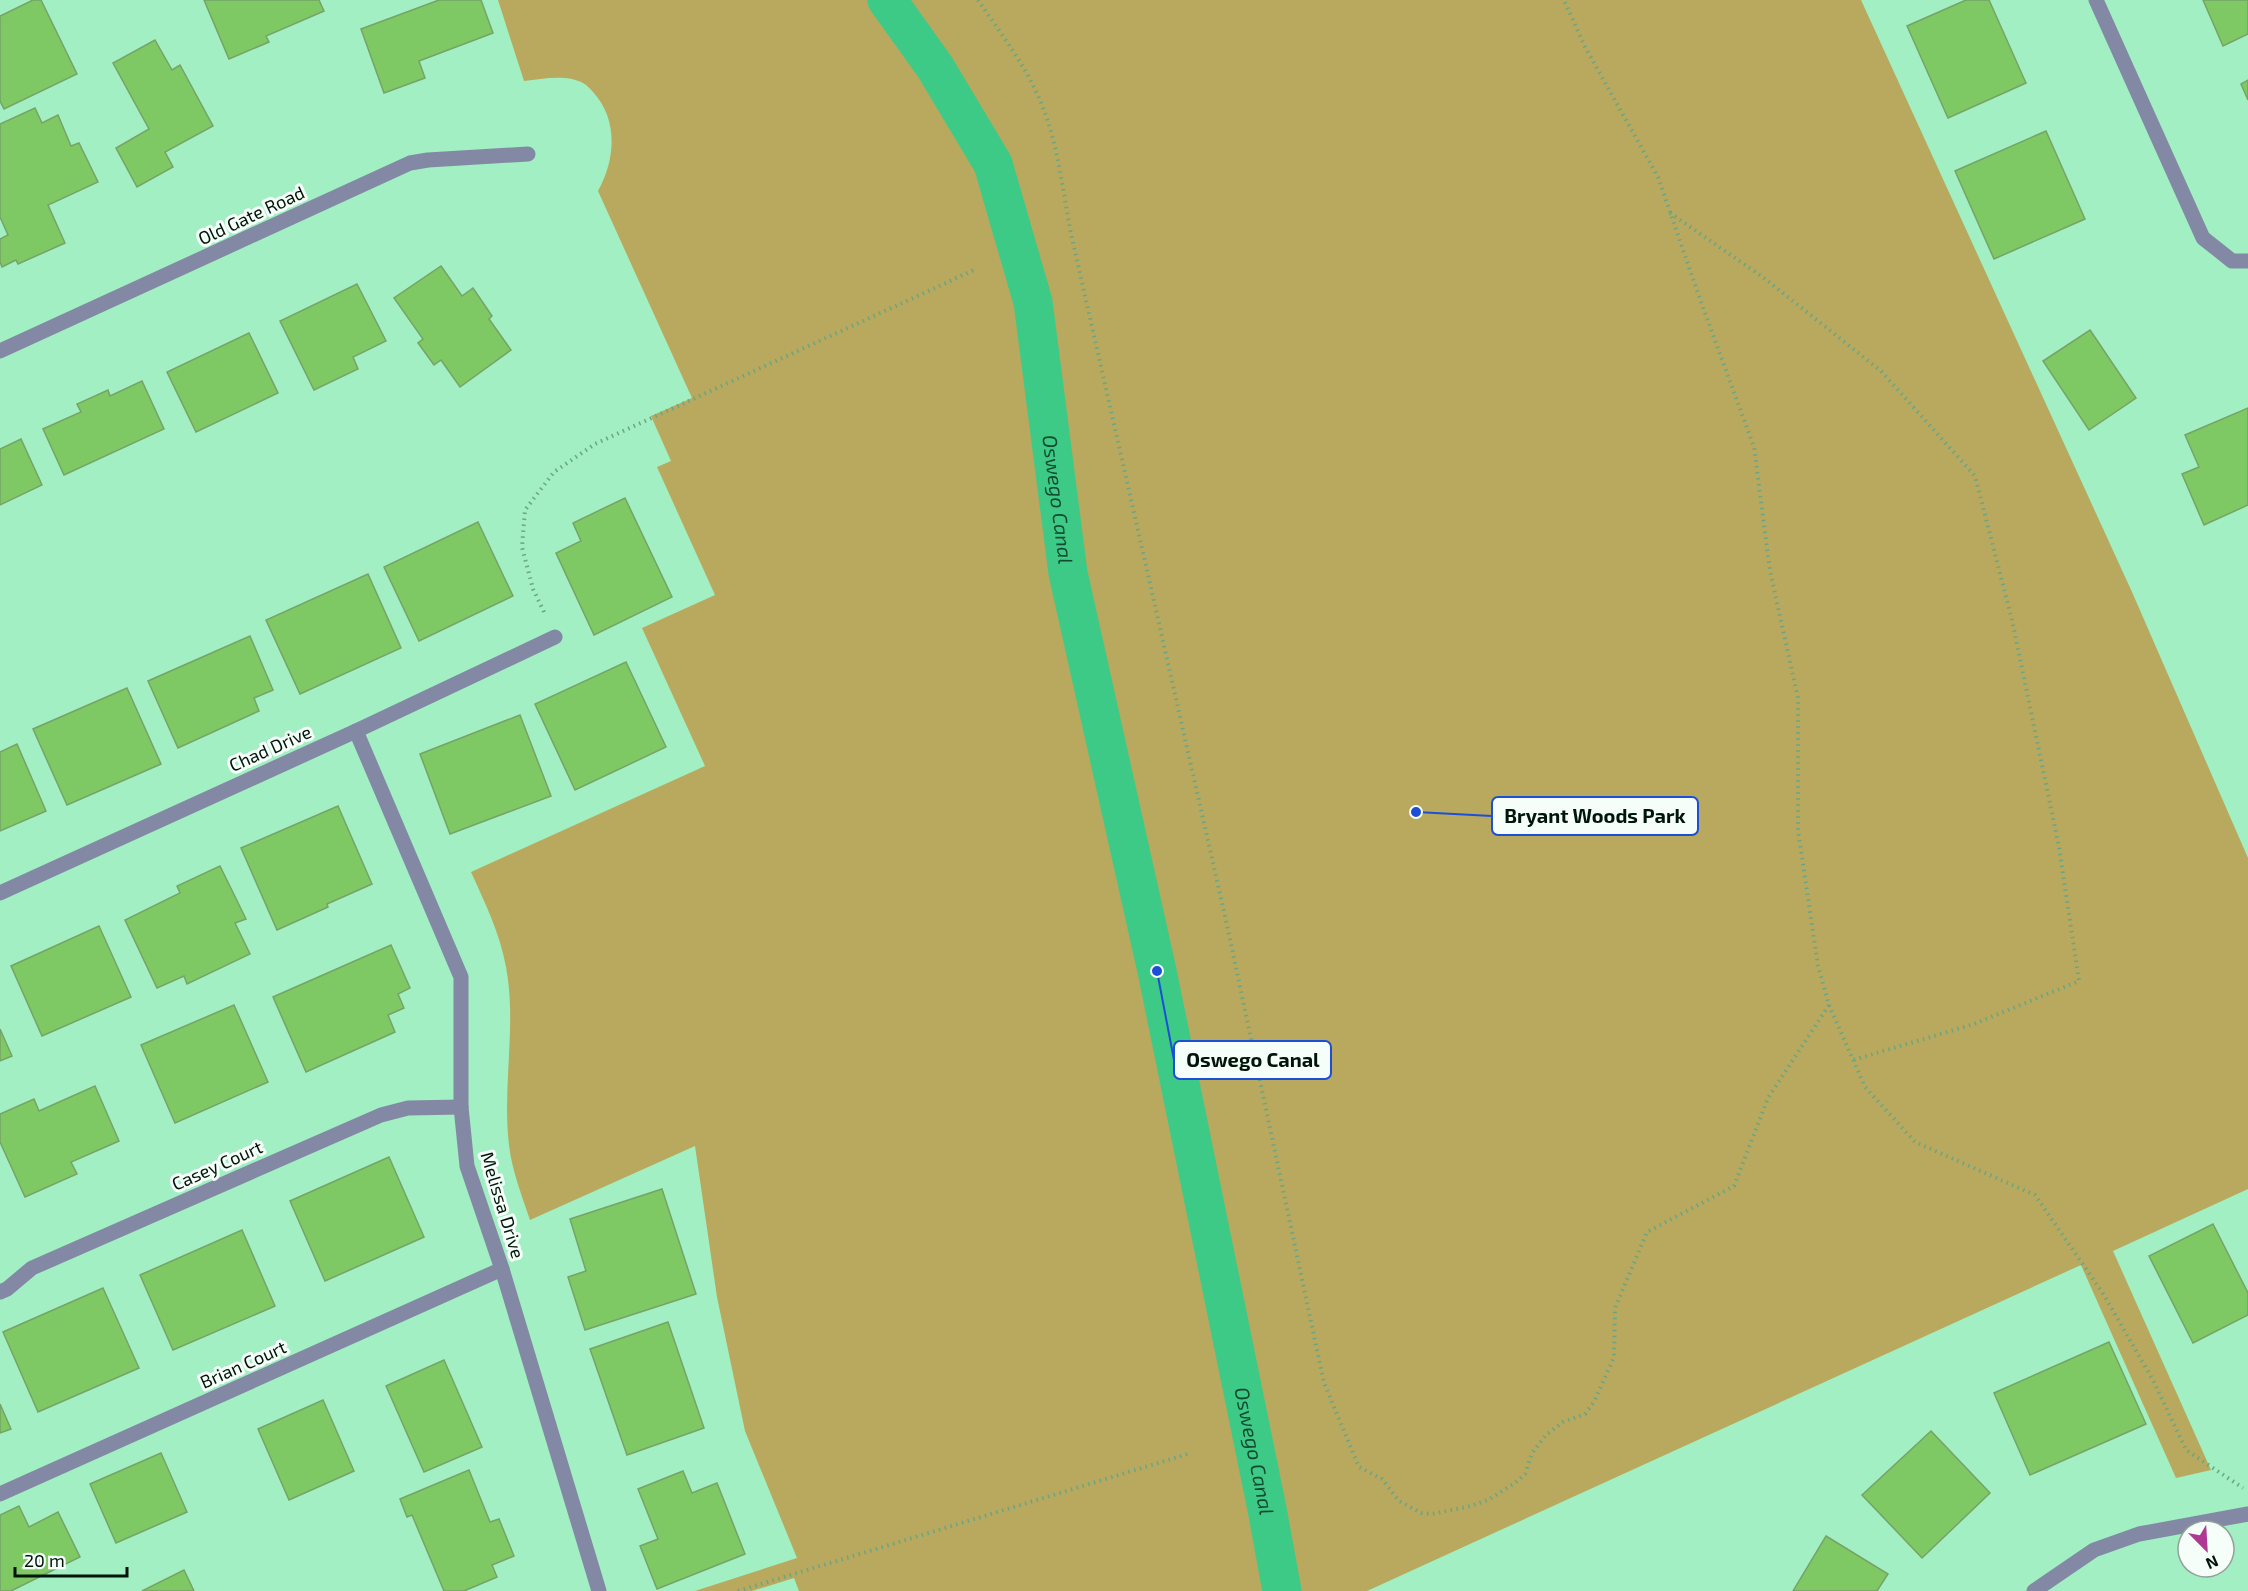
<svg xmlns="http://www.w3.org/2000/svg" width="2248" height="1591" font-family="'Exo 2',sans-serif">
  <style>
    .green { fill: #b8a95e }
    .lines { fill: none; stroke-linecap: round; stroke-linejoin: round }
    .canal { stroke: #3dca87; stroke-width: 39 }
    .building { fill: #7ec964; stroke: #76a367; stroke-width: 1.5 }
    .path { stroke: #6ba583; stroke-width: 4; stroke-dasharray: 1.5 4.5; stroke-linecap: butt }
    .minor { stroke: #8388a5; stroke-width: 15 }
    .labels { text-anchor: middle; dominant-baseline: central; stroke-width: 6; stroke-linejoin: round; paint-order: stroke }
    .street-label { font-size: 18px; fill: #001509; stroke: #f6fef9 }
    .water-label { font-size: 20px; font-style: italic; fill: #124a2f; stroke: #f6fef9 }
    .leader { fill: none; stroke: #1d4ed8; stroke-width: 2 }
    .callout-dot { fill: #1d4ed8; stroke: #f6fef9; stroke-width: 2 }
    .callout { fill: #f6fef9; stroke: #1d4ed8; stroke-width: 2 }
    .callout-label { font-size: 20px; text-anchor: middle; font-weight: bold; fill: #001509 }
  </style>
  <rect width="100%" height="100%" fill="#a1efc2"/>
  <path class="green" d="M 498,0 L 1861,0 L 2132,592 L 2248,858 L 2248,1189 L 2113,1251 L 2211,1470 L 2176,1478 L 2081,1265 L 1367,1591 L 799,1591 L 794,1578 L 752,1591 L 695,1591 L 797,1558 L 745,1431 L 717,1297 L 695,1146 L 530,1220 C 522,1196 512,1171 509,1145 C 502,1086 517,1025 506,967 C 500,933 485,903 471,872 L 705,766 L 642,628 L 715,595 L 657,467 L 671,461 L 651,416 L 692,398 L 598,191 C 615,161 619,120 593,92 C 590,89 587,85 583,83 C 565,74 543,79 524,81 Z"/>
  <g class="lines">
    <path class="canal" id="s1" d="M 887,0 L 935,67 L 993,164 L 1033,302 L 1068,573 L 1157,971 L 1267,1509 L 1282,1591"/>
  </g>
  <g class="building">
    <polygon points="33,0 41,0 77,74 4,109 0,101 0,16"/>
    <polygon points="204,0 319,0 324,11 266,36 269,42 229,59"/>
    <polygon points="439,0 481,0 493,33 419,61 425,78 384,93 361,29"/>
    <polygon points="1966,0 1989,0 2026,83 1948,118 1907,26"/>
    <polygon points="2203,0 2248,0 2248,34 2223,46"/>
    <polygon points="155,40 172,70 180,65 213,126 165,152 173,167 137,187 116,148 149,129 113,63"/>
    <polygon points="2248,80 2248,100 2241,84"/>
    <polygon points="35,108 42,123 58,115 71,146 79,143 98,182 48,205 65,243 18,264 16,260 2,267 0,262 0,239 8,235 0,217 0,124"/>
    <polygon points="2046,131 2085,219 1994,259 1955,171"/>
    <polygon points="441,266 462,296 473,288 492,316 489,319 511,350 460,387 441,360 434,365 418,343 423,339 394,298"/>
    <polygon points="357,284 386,341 353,357 358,369 314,390 280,321"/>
    <polygon points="2090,330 2136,398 2089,430 2043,361"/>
    <polygon points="249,333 278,393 196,432 167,372"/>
    <polygon points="142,381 164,429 64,475 43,429 81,412 77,404 108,390 110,396"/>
    <polygon points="2248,408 2248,505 2204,525 2182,474 2199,467 2185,435"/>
    <polygon points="21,439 42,485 0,505 0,449"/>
    <polygon points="625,498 672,597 594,635 556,553 581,541 573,523"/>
    <polygon points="478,522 513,596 419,641 384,567"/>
    <polygon points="368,574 401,648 300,694 266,620"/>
    <polygon points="250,636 273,690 254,698 259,711 178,748 148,681"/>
    <polygon points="626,662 666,747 575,790 535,704"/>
    <polygon points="127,688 161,764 67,805 33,729"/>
    <polygon points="520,715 551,796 450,834 420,754"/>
    <polygon points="17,744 46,811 0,831 0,752"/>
    <polygon points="338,806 372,884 327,904 328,907 277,930 241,848"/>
    <polygon points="220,866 246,919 235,923 250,954 187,984 184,976 157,988 125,920 180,893 177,886"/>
    <polygon points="99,926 131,997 42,1036 11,966"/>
    <polygon points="391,945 410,988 398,994 404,1008 388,1015 395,1032 306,1072 273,997"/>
    <polygon points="234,1005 268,1082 175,1123 141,1045"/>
    <polygon points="0,1029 12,1056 0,1061"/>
    <polygon points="95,1086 119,1141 71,1162 77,1174 25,1197 0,1142 0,1114 34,1099 39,1111"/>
    <polygon points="389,1157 424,1237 325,1281 290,1201"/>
    <polygon points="662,1189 696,1294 585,1330 568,1277 586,1271 570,1219"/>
    <polygon points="2213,1224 2248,1293 2248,1315 2193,1343 2149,1256"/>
    <polygon points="242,1230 275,1306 173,1350 140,1275"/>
    <polygon points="103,1288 139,1368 38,1412 3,1332"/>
    <polygon points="668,1322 704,1428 627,1455 590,1349"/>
    <polygon points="2109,1342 2146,1424 2030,1475 1994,1393"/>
    <polygon points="444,1360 482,1447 424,1472 386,1386"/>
    <polygon points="323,1400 354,1471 289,1500 258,1429"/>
    <polygon points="0,1404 11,1429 0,1433"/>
    <polygon points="1931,1431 1990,1493 1922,1558 1862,1495"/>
    <polygon points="161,1453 187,1512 116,1543 90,1484"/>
    <polygon points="469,1470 490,1522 499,1519 514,1556 492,1565 497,1577 464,1591 444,1591 412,1515 407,1517 400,1499"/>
    <polygon points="683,1471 692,1493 717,1483 745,1554 657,1589 640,1546 658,1539 638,1489"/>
    <polygon points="19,1506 29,1527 58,1512 80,1557 11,1591 0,1591 0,1515"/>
    <polygon points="1826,1536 1888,1574 1877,1591 1793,1591"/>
    <polygon points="184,1570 194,1591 142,1591"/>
  </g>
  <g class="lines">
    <g class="path">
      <path d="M 978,0 C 999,31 1024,63 1039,98 C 1057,139 1062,185 1070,229 L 1225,916 L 1324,1383 L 1359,1467 L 1382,1479 L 1399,1501 L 1421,1513 L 1432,1514 L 1471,1506 L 1488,1500 L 1515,1483 L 1525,1474 L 1532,1453 L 1546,1435 L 1563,1422 L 1585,1414 L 1594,1402 L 1614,1357 L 1615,1308 L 1647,1232 L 1734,1186 L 1768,1098 L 1829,1005 L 1818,966 L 1798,830 L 1798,698 L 1770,571 L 1754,447 L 1701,302 L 1658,177 L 1585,47 L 1564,0"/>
      <polyline points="1670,213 1764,278 1881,371 1975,476 2012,620 2059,847 2079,981 1974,1024 1853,1060"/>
      <polyline points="544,612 533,589 522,547 525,510 554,472 595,444 974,270"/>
      <polyline points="1829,1005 1865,1087 1915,1142 2035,1195 2104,1295 2154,1382 2186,1450 2243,1488"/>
      <polyline points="738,1591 1191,1453"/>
    </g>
    <g class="minor">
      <polyline points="2096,0 2203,238 2232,261 2248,261"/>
      <polyline points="0,351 410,163 428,160 528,154"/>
      <polyline points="356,731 461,977 461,1107 467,1166 502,1269 599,1591"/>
      <polyline points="0,893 356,731 555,637"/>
      <polyline points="0,1292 7,1289 32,1268 381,1115 408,1108 461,1107"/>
      <polyline points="0,1494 502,1269"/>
      <polyline points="2034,1591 2094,1550 2139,1534 2248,1514"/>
    </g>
  </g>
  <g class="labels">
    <g class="street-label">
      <text transform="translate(251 215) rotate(-25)">Old Gate Road</text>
      <text transform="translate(270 748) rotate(-24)">Chad Drive</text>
      <text transform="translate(217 1165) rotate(-24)">Casey Court</text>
      <text transform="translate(503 1205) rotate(73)">Melissa Drive</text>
      <text transform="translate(243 1364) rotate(-24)">Brian Court</text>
    </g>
    <g class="water-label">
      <text stroke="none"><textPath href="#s1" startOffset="538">Oswego Canal</textPath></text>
      <text stroke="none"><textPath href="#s1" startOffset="1510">Oswego Canal</textPath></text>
    </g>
  </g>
  <path class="leader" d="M1416 812L1492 816M1157 971L1174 1060"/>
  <g class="callout-dot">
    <circle cx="1416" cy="812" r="6"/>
    <circle cx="1157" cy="971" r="6"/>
  </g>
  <g class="callout">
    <rect x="1492" y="797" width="206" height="38" rx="6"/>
    <rect x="1174" y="1041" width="157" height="38" rx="6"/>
  </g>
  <g class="callout-label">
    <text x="1595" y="823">Bryant Woods Park</text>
    <text x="1253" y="1067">Oswego Canal</text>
  </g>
  <g transform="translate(2206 1549) rotate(156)"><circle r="28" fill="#f6fef9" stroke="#94a199" stroke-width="1.5"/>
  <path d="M0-4.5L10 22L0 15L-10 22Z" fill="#ae3a93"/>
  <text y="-9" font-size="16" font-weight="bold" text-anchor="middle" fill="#001509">N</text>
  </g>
  <path d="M15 1567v9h112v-9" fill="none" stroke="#001509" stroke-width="3"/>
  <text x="24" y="1567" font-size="18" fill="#001509" stroke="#f6fef9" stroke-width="4.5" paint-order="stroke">20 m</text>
</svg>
